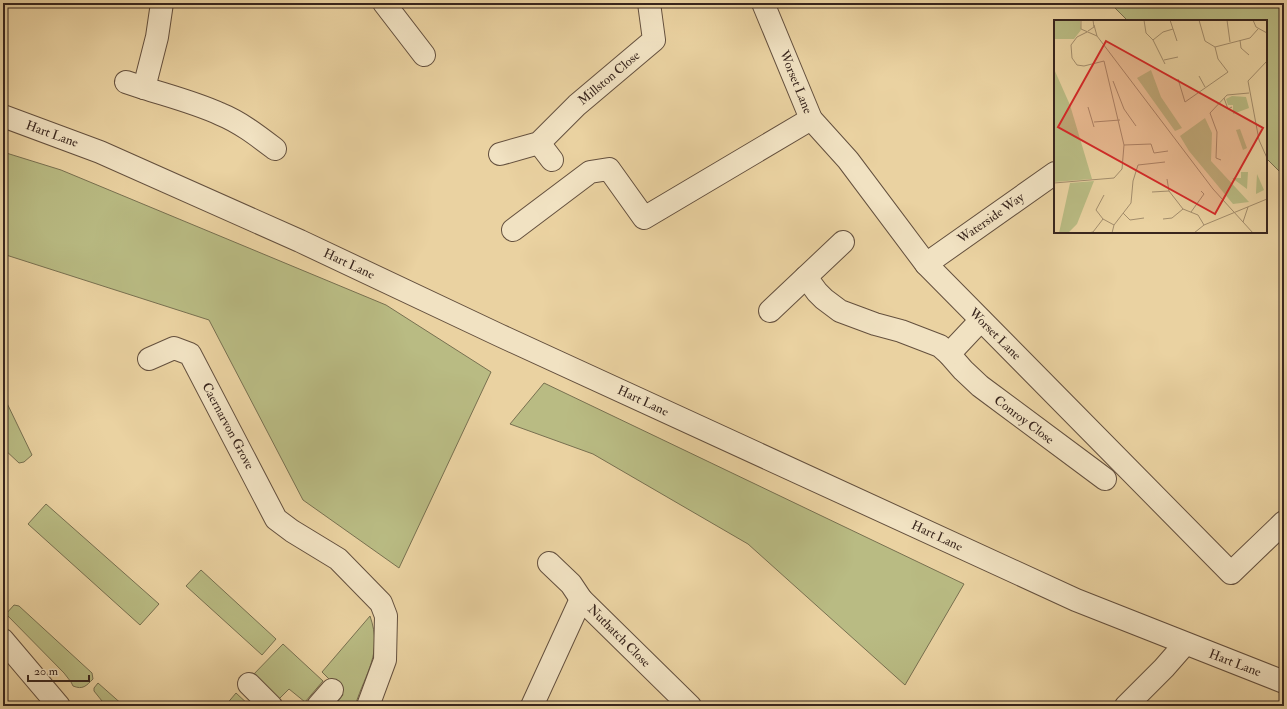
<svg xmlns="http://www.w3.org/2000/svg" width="1287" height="709" font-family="'IM FELL Double Pica',serif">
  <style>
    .green { fill: #b9bb83; stroke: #787050 }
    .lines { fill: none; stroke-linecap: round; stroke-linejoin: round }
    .minor-casing { stroke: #64503e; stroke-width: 24 }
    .minor { stroke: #f1e2c2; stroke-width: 22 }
    .labels { text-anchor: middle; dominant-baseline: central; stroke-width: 3; stroke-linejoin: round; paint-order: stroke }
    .street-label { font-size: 13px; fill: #38251d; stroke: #f1e2c2 }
    .inset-road { fill: none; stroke: #a38d6c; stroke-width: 1 }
    .view { fill: #d62828; fill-opacity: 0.15; stroke: #d62828; stroke-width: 2 }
    .inset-edge { fill: none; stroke: #38251d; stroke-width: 2 }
  </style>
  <rect width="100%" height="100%" fill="#ead2a1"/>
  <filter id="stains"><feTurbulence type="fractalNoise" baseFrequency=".005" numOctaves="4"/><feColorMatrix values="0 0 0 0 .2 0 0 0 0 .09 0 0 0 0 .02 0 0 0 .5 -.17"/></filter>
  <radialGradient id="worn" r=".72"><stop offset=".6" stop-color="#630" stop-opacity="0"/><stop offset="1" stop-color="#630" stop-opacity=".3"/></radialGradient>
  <g class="green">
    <polygon points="1110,3 1284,3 1284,176 1266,158 1266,21 1128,21"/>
    <polygon points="3,152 61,170 386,305 491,372 399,568 303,500 209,320 3,254"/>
    <polygon points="544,383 964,584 905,685 748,544 593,454 510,424"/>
    <polygon points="3,395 32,455 24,462 19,463 3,448"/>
    <polygon points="46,504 159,604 140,625 28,524"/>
    <polygon points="201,570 276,639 262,655 186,586"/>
    <path d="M 14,605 L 19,606 L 92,673 L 93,679 C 86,686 83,690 73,686 L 71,682 L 64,673 L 6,614 Z"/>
    <path d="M 370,616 C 383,654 366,671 355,706 L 333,706 L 343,695 L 341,691 L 322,672 Z"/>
    <polygon points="283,644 323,681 305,702 289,689 278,700 252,676"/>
    <polygon points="98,683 124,706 106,706 94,691 94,688"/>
    <polygon points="236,693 250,706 225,706"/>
  </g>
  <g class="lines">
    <g class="minor-casing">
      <g id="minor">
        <path d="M 162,3 L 157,37 L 144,88 C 169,96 196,103 220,114 C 240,122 258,136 275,149"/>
        <polyline points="384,3 424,55"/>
        <polyline points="763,3 811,119 848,160 926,264 1231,573 1284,522"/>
        <polyline points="126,82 144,88"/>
        <polyline points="3,116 100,152 300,241 499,335 1076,600 1284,682"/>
        <polyline points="539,143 552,160"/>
        <polyline points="500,154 539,143 577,105 654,40 649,3"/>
        <polyline points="513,230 590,172 609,169 644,218 811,119"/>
        <polyline points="926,264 1055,173"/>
        <polyline points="806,277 817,292 824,299 840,311 875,324 901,331 940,346 949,354 963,370 980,386 1105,479"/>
        <polyline points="770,311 843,242"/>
        <polyline points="949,354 981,320"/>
        <polyline points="149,359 174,348 190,354 276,519 292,531 338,559 381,603 386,616 385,660 368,706"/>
        <polyline points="549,563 571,584 581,599"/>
        <polyline points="3,640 59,706"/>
        <polyline points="249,684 271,706"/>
        <polyline points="318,706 332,690"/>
        <polyline points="532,706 581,599 690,706"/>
        <polyline points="1126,706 1164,668 1185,644"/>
      </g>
    </g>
    <use href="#minor" class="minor"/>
  </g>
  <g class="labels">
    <g class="street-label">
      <text transform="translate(609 78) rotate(-40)">Millston Close</text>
      <text transform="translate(796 82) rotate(68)">Worset Lane</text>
      <text transform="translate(52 134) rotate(20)">Hart Lane</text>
      <text transform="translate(991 218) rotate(-35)">Waterside Way</text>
      <text transform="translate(349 264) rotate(25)">Hart Lane</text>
      <text transform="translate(995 334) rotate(45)">Worset Lane</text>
      <text transform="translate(643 401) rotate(25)">Hart Lane</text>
      <text transform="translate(1024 420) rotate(37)">Conroy Close</text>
      <text transform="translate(228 426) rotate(62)">Caernarvon Grove</text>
      <text transform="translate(937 536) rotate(25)">Hart Lane</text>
      <text transform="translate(619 636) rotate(45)">Nuthatch Close</text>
      <text transform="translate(1235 663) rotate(21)">Hart Lane</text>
    </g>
  </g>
  <g transform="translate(1054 20)">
    <rect width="213" height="213" fill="#ead2a1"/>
    <path d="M 0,0 L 26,0 L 27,10 L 20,19 L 0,19 ZM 0,49 L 16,85 L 38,159 L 0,162 ZM 97,50 L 107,77 L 128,108 L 121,111 L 83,58 ZM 178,76 L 192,77 L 195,88 L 179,94 L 179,85 L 174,85 L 172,79 ZM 151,98 L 158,113 L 157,141 L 195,182 L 179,184 L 135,131 L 126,116 ZM 186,109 L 193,128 L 189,130 L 182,110 ZM 187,152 L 194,152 L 193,169 L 178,158 L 187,158 ZM 203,154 L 210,170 L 202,174 L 202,172 ZM 40,161 L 23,204 L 14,213 L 5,213 L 16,163 Z" fill="#b9bb83"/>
    <path class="inset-road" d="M 27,0 L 27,9 L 43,16M 90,0 L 92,13 L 99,20 L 111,44M 116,0 L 123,21M 145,0 L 151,21 L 161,27 L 196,18 L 204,9M 173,0 L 176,22M 199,0 L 202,7 L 213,13M 40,5 L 43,16 L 159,169 L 199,213M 34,11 L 40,7 L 39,0M 99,20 L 109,12 L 119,9M 186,20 L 187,28 L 195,35M 110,40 L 124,37M 213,41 L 194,61 L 205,120 L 213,138M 145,56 L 151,67M 124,59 L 131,82 L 174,52 L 164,39 L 161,27M 59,61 L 70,89 L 82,106M 170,78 L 174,89 L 178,87M 34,87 L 40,107M 40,102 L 66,100M 70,125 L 97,124 L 100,133 L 114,131M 167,140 L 162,138 L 163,112 L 156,93 L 173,75 L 195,73M 113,159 L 115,171M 0,163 L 60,158 L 68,149 L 70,125 L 50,41 L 30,46 L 23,45 L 18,38 L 17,25 L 23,17 L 33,12M 98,172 L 115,171 L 129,189 L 144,195 L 150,205M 50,175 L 42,190 L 49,199 L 60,205M 137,192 L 150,174 L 147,171M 69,193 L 76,200 L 90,198M 109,199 L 118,198 L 129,189M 189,202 L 194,187M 34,213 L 39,212 L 49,199M 58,213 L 60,205 L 77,183 L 79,161 L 84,145 L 111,142M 140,213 L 150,205 L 213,179"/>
    <path class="view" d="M 52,21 L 209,108 L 161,194 L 4,107 Z"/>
    <rect width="213" height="213" class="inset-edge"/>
  </g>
  <rect width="1287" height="709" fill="none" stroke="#ead2a1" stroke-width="16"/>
  <rect x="4" y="4" width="1279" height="701" fill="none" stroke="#38251d" stroke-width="2"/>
  <rect x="8" y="8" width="1271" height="693" fill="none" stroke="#38251d"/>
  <path d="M28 675v6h61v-6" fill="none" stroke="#38251d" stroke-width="2"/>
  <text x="34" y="675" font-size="12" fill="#38251d" stroke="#f1e2c2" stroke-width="3" paint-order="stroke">20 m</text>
  <rect width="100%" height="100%" filter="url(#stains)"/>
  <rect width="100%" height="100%" fill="url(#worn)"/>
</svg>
